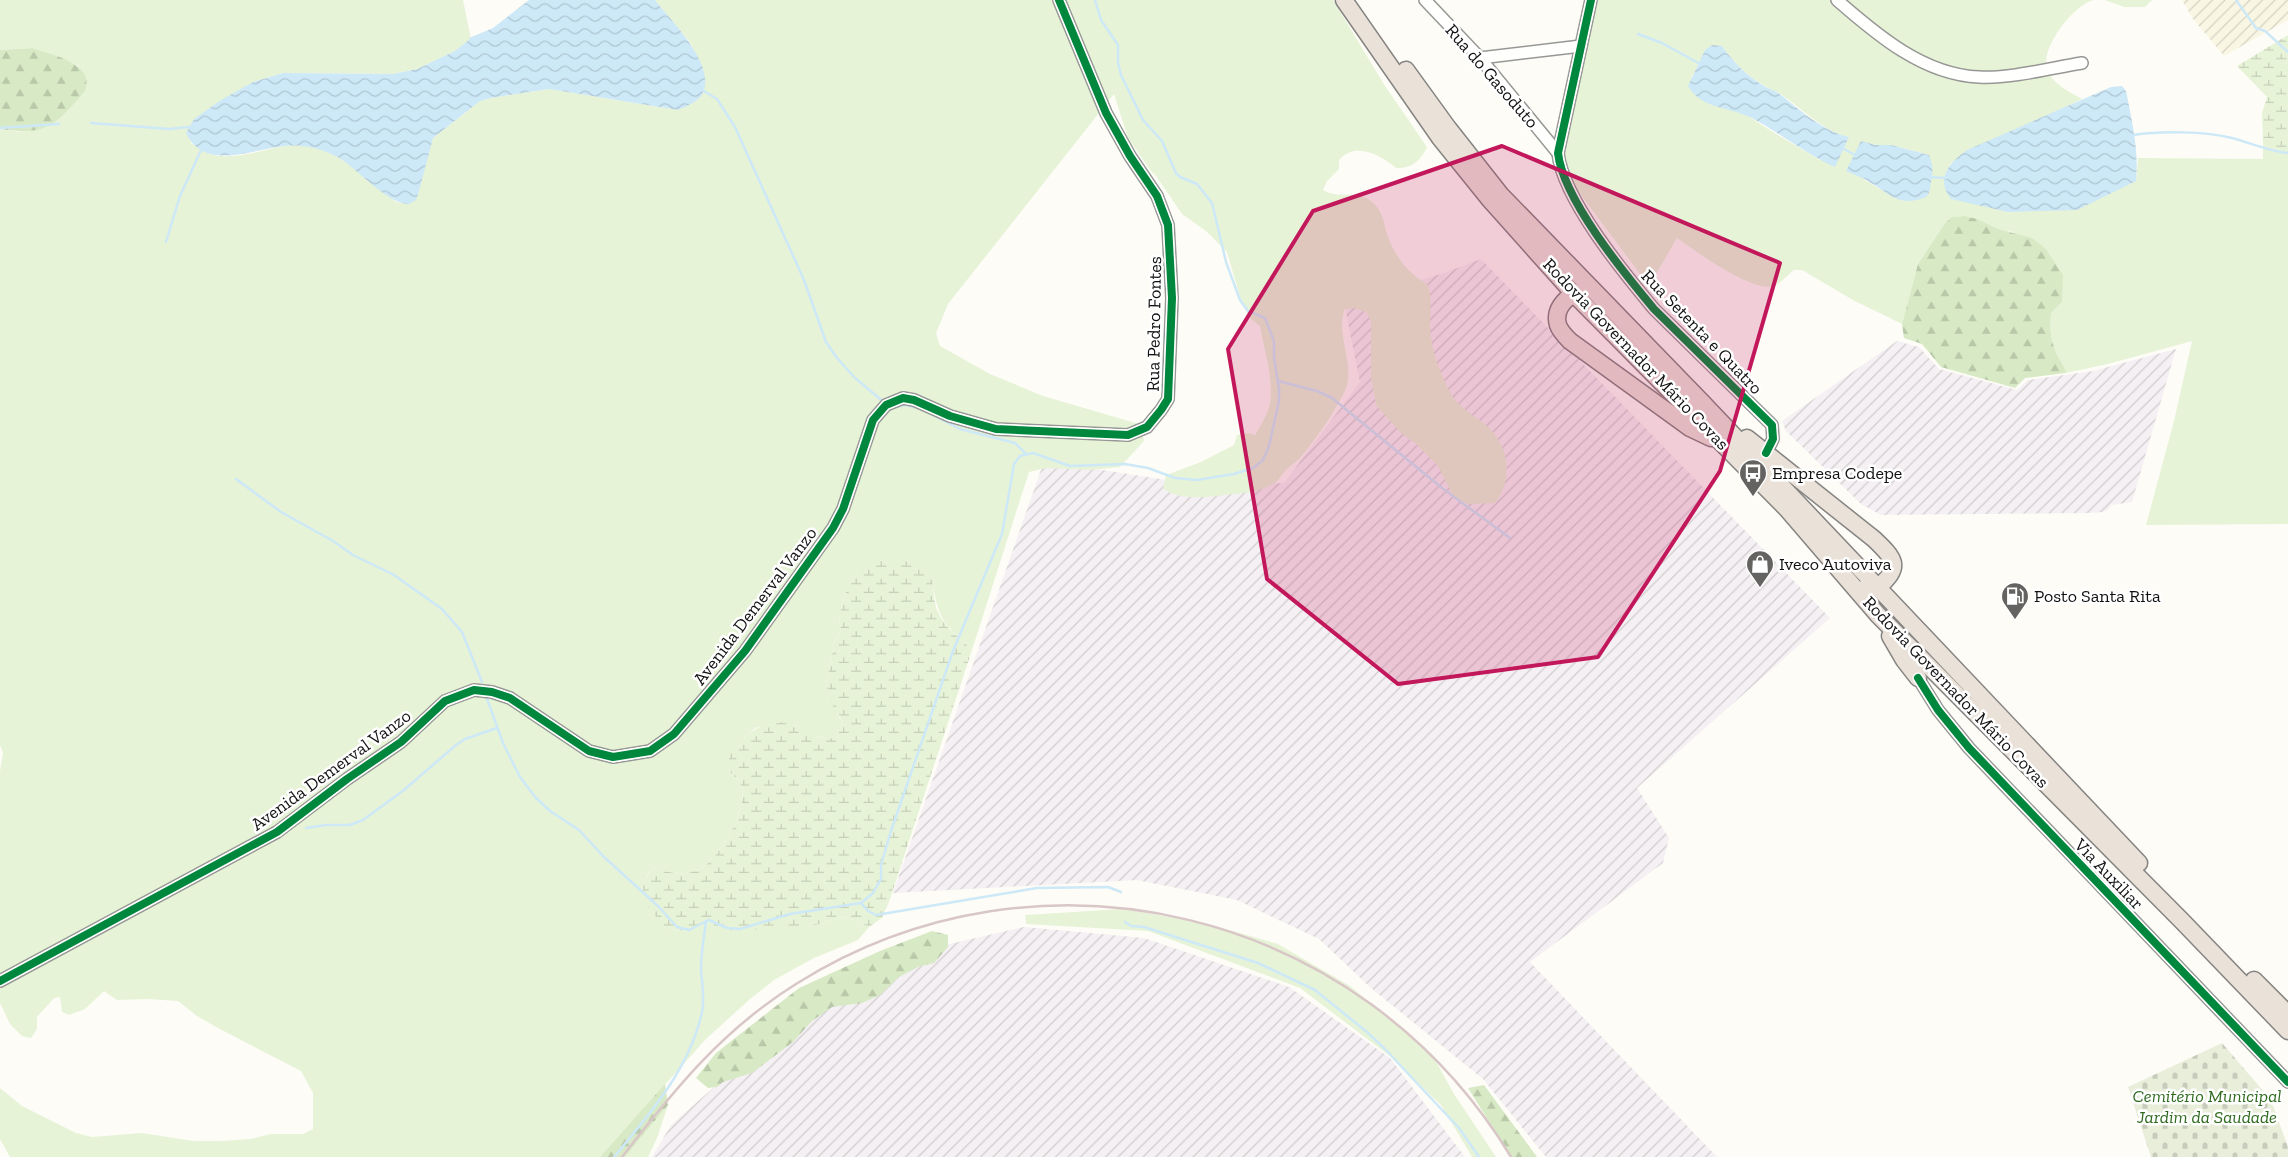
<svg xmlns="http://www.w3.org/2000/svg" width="2288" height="1157" font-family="'Zilla Slab',serif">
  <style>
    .industrial { fill: url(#industrial-furrows) }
    .farmland { fill: url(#farmland-furrows) }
    .grass { fill: #e7f3d7; fill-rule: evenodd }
    .forest { fill: url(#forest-firs) }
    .wetland { fill: url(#wetland-marsh) }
    .cemetery { fill: url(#cemetery-stones) }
    .water { fill: url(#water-waves) }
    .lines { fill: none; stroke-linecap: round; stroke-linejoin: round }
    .stream { stroke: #cde8f7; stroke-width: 2.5 }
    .minor-casing { stroke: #979795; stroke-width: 14 }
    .highway-casing { stroke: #858482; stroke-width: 19 }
    .minor { stroke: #fffffe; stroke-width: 11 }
    .highway { stroke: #eae1d8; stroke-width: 16 }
    .rail { stroke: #d9c6c7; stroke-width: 2.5 }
    .cycleway-casing { stroke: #fff; stroke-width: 11 }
    .cycleway { stroke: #00873e; stroke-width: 8 }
    .marked { fill: #c2185b; fill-opacity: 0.2; stroke: #c2185b; stroke-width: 4; stroke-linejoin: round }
    .labels { text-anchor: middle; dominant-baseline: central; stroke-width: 5; stroke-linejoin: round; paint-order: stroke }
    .street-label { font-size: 18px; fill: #111; stroke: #fff }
    .poi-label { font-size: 18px; fill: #111; stroke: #fff; text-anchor: start }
    .park-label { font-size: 18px; font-style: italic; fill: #2f6b1f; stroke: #fff }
  </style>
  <defs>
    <pattern id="industrial-furrows" width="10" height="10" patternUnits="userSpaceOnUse" patternTransform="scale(1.25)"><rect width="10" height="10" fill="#f5f0f3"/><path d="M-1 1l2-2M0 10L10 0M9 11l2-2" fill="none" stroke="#d1cdcf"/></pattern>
    <pattern id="farmland-furrows" width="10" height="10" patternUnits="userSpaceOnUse" patternTransform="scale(1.25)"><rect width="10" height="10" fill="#f9f7e4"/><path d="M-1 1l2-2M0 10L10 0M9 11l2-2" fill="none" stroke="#d4d3c3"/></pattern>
    <pattern id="forest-firs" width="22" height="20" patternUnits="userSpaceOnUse" patternTransform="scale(1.25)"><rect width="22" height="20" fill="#d8eac5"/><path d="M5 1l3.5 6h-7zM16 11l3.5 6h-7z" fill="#b8c8a8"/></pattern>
    <pattern id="wetland-marsh" width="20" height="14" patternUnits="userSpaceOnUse" patternTransform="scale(1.25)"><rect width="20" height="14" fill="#e7f3d7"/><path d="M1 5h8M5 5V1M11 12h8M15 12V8" fill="none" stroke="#c5cfb8"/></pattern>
    <pattern id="cemetery-stones" width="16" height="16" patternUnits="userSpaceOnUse" patternTransform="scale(1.25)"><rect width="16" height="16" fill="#e9eedb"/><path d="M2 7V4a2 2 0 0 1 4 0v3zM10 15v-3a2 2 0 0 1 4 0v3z" fill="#c7cbbb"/></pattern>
    <pattern id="water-waves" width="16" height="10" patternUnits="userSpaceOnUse" patternTransform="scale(1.25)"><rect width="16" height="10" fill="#cde8f7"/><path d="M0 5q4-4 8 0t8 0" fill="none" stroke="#afc6d3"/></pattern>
  </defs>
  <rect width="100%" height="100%" fill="#fdfcf7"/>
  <g class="industrial">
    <polygon points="1481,259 1830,618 1637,788 1669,838 1663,863 1530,962 1717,1157 1546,1157 1483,1079 1371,988 1319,939 1237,900 1137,880 893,893 1044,461 1206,486 1284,483 1360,382 1344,303 1444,273"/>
    <polygon points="1897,341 1919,347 1939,369 2017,390 2028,380 2093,371 2176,349 2132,502 2111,505 2108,510 2102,512 2090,513 1881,515 1861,504 1786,431 1782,421"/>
    <polygon points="1024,927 1144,938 1289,987 1390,1058 1465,1157 652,1157 671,1125 786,1024 945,945"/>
  </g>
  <polygon class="farmland" points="2182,0 2288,0 2288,20 2224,56 2193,19"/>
  <g class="grass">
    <path d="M 0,0 L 463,0 L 471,39 L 455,51 L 417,69 L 393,74 L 283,73 L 253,82 L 209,109 L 191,143 C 200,149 211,156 222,156 C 248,158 273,145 298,145 C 336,146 369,179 396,202 L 409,204 L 433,138 L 480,101 L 491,98 L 549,89 L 678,110 L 696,101 L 692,45 L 655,0 L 1333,0 L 1385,86 L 1427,147 C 1421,160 1412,169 1396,168 C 1381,155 1355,141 1339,160 L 1339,169 L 1327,181 L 1323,190 C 1340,200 1356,189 1371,201 C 1383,210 1383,221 1387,234 C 1395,257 1407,272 1427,284 C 1433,297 1430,308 1430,322 C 1430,336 1433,350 1437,363 C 1442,375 1448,391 1456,401 C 1465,411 1478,418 1488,427 C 1510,447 1513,480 1495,503 L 1468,504 L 1454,497 L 1438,466 L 1415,443 L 1400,432 L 1376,405 L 1371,377 L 1371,321 L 1366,312 L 1354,308 L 1345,309 C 1336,332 1351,356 1348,380 C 1347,396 1312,445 1300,458 C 1296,462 1290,466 1286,470 C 1281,475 1279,481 1273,484 C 1258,493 1242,493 1225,495 C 1207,497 1177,501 1163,488 L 1166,475 L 1201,462 L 1234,445 L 1237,435 L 1249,433 L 1255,435 C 1261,425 1268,414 1270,403 C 1274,378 1264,350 1260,326 L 1251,319 L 1242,304 L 1227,252 L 1206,231 L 1182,214 L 1156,176 L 1151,171 L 1128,138 L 1114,94 L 948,304 L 936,333 L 940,346 L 990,374 L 1043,396 L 1139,424 L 1144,441 L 1120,467 L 1091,470 L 1046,468 L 1029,472 L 972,650 C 943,623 939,621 932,581 L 847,589 L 839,615 L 841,631 L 835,640 L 826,684 L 839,717 L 843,722 L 836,738 L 826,739 L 809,734 L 796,725 L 779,722 L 755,728 L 739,742 L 728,770 C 733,775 740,781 742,788 C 748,809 718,862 698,870 C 684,876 667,873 654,867 L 648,874 L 641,891 L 668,931 L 690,930 L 702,926 L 804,928 L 847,917 L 869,927 L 858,940 L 814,958 L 774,980 L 750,999 L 706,1039 L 600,1157 L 10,1157 L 0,1139 L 0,1088 L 22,1106 L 76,1133 L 92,1137 L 142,1133 L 193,1141 L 221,1141 L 251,1139 L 271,1134 L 303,1134 L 313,1129 L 313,1093 L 301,1071 L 218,1028 L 197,1016 L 178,1001 L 148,999 L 117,1000 L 104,991 L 85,1009 L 69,1015 L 62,1012 L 60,997 L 54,998 L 37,1017 L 37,1029 L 31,1038 L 22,1036 L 10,1024 L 0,1003 L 0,771 L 3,753 L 0,745 L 0,129 L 20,132 L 79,66 L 33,48 L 0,50 Z"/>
    <path d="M 1598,0 L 2094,0 C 2074,4 2040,48 2047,69 C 2052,84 2070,92 2082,99 L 1950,164 L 1944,178 L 1951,199 L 1972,203 L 2136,181 L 2138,158 L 2263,159 L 2263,144 L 2288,153 L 2288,524 L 2146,525 L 2174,421 L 2192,341 L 2108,364 L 2066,373 C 2064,364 2059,360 2056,352 C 2050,338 2050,327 2051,313 L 2062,302 L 2013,232 C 2008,231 2002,231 1997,229 C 1979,223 1963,208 1945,223 L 1918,264 L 1902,324 L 1853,300 L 1802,270 L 1794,270 C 1788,274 1782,282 1776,285 C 1756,296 1694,250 1677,238 L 1649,286 L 1569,179 L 1565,152 L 1567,129 ZM 1722,46 C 1733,62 1748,77 1765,86 C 1769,89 1775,91 1779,93 C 1802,108 1821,130 1848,137 L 1820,160 L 1768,129 L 1691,78 L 1696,70 ZM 1861,141 L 1876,145 L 1891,145 L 1929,155 L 1889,194 L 1863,179 Z"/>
    <polygon points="2105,0 2152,0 2145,7 2124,7"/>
    <polygon points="1122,909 1205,923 1278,944 1350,986 1432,1054 1454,1094 1496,1157 1472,1157 1441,1105 1391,1057 1300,988 1148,931 1026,924 1025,915"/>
    <polygon points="668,1105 657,1138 648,1157 625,1157"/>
  </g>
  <g class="forest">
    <path d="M 33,48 C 51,55 96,63 85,91 C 55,125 48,136 0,129 L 0,50 Z"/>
    <path d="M 1964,216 L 1977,219 L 1998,229 L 2032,238 L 2045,248 L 2063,275 L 2062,302 L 2051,313 C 2050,327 2050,338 2056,352 C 2059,360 2064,364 2066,373 L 2025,378 L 2015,388 L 1941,367 L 1922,344 L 1904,338 L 1902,324 L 1918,264 L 1945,223 L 1952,217 Z"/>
    <polygon points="932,931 948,935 948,947 934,963 918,967 899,977 880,995 862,1003 832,1007 812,1021 793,1042 752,1073 723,1082 717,1087 708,1088 696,1078 716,1053 799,988 880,951"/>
    <polygon points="665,1084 668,1105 625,1157 600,1157"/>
    <polygon points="1484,1085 1537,1157 1511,1157 1468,1088"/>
  </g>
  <g class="wetland">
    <polygon points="2288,35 2288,153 2263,144 2262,113 2267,97 2237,66"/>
    <path d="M 886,558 C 905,561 929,563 933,585 C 934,594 934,604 938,612 C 945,628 960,638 972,650 L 889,902 L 882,918 L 869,927 L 847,917 L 804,928 L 778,928 L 737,931 L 702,926 L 690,930 L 668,931 C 650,907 629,897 654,867 C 667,873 684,876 698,870 C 718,862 748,809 742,788 C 740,781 733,775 728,770 C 729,752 732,747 747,735 C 760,724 781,718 797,726 C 813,734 816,740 836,738 L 843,722 L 833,706 L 826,684 L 835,640 L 841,631 L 839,615 L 847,589 L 861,569 Z"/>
  </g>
  <polygon class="cemetery" points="2222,1043 2271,1100 2288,1147 2288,1157 2151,1157 2128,1087"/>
  <g class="water">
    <path d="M 529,0 L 655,0 C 671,21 716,64 703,93 C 698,102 687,106 678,110 L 549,89 L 491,98 L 480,101 L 433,138 L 419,191 L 416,200 L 409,204 C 388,204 359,171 341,159 C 329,152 315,147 301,146 C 264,141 208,178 186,133 L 194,119 L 221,100 L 253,82 L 283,73 L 393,74 L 417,69 L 434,61 L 455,51 L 470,39 L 469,38 L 493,28 Z"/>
    <path d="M 1712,45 L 1722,46 C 1733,62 1747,76 1764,86 C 1769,89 1776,91 1781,95 C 1801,111 1823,131 1849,137 L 1835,167 C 1806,154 1780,133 1752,118 C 1730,107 1701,109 1688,86 L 1705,50 Z"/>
    <path d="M 2122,86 L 2126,91 C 2132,121 2139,150 2136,181 L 2077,210 L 2008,212 L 1951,199 C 1935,178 1949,163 1967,150 L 2111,87 Z"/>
    <path d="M 1861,141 L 1876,145 L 1891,145 L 1929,155 C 1935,169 1932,175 1930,189 C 1929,195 1926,198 1920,199 C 1897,206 1889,193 1871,183 C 1864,178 1855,175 1846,171 Z"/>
  </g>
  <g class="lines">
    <g class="stream">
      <polyline points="2236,0 2256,28 2265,31 2288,52"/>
      <polyline points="1638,34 1662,43 1702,65"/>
      <polyline points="702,90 717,99 735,127 804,280 826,342 837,358 855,378 885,403"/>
      <polyline points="91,123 169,129 189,127"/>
      <polyline points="0,128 59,124"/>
      <path d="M 2133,135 C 2159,131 2206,131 2232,138 C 2251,143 2268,151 2288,153"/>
      <polyline points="1842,148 1857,156"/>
      <polyline points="1929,177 1946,178"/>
      <polyline points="166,242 180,196 202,148"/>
      <polyline points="1278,381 1317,391 1332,398 1442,488 1510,538"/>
      <polyline points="896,407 905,405 919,408 960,429 1015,443 1026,454"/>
      <polyline points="236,479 281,512 333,541 353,555 394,575 442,609 462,632 482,682"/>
      <polyline points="486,696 503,743 520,777 536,798 550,811 579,830 604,857 659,907 677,927 689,930 709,920 727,928 740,929 790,914 861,903 873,893 881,879 881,865 891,831 953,651 1002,534 1014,464 1020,456 1033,453 1070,466 1125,464 1148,468 1175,478 1197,480 1234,474 1253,468 1263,460 1269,446 1279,401 1279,389 1274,357 1274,341 1265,318 1248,311 1240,300 1226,262 1212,203 1197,184 1180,177 1176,173 1162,141 1143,120 1121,75 1118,63 1118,45 1101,20 1095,0"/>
      <polyline points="306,828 326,825 350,825 363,820 404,790 456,745 465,739 497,728"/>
      <polyline points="861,903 868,911 876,915 1037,888 1108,887 1121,892"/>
      <polyline points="1125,922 1131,926 1144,927 1258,963 1315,990 1367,1032 1385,1049 1459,1128 1479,1157"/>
      <path d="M 614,1157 C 650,1114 690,1068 702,1012 C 705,998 702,984 701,970 C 701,953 704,937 706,921"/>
    </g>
    <g class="minor-casing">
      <g id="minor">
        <polyline points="1425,0 1480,58 1558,153"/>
        <path d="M 1591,0 L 1558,153 C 1563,199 1624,273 1654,309 L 1772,425 L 1773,439 L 1766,453"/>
        <path d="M 1837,0 C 1877,35 1924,75 1979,77 C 2009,79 2051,68 2082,63"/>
        <polyline points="1480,58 1581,46"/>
        <polyline points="1918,678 1938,710 1969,748 2288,1082"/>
        <polyline points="0,981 277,832 347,779 401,742 445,701 474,690 492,692 510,698 589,751 613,757 650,751 674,734 745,651 833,528 843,509 873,420 886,405 903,398 914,400 950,416 996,429 1128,435 1147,427 1161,410 1168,399 1172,298 1168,225 1157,196 1130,156 1106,113 1059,0"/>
      </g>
    </g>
    <g class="highway-casing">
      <g id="highway">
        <polyline points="1344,0 1440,138 1490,200 1573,293 1787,509 1878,615 2182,921 2288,1031"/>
        <polyline points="1406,70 1448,128 1500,194 1701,401 2139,863"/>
        <path d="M 1583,291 C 1569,293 1553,308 1558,325 C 1560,331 1565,336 1570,341 L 1690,428 L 1711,438"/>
        <path d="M 1747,438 L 1874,539 C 1894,558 1903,567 1878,587 L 1867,586"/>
        <polyline points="1890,636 1904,660 1918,678"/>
        <polyline points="2254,980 2288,1014"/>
      </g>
    </g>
    <use href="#minor" class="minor"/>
    <use href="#highway" class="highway"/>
    <path class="rail" d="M 622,1157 C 674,1090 722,1030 796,984 C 1041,830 1362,910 1511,1157"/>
    <g class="cycleway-casing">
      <g id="cycleway">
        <path d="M 1591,0 L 1558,153 C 1563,199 1624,273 1654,309 L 1772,425 L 1773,439 L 1766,453"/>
        <polyline points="1918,678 1938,710 1969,748 2288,1082"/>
        <polyline points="0,981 277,832 347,779 401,742 445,701 474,690 492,692 510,698 589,751 613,757 650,751 674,734 745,651 833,528 843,509 873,420 886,405 903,398 914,400 950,416 996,429 1128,435 1147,427 1161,410 1168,399 1172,298 1168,225 1157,196 1130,156 1106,113 1059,0"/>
      </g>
    </g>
    <use href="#cycleway" class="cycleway"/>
  </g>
  <path class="marked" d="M 1502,146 L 1780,263 L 1720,471 L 1598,657 L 1398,684 L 1267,579 L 1228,349 L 1313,211 Z"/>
  <defs>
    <g id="bus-pin" transform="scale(1.4375)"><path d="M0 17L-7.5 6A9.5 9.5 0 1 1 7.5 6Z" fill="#646362" stroke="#fff"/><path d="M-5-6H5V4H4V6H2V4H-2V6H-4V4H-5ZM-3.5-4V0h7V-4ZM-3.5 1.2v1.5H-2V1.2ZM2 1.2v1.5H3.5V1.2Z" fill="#fff"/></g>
    <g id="shop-pin" transform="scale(1.4375)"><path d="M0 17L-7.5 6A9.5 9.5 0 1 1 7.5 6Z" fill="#646362" stroke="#fff"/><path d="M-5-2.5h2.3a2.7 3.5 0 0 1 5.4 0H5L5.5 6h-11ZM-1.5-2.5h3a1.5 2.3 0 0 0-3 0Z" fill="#fff"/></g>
    <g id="fuel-pin" transform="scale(1.4375)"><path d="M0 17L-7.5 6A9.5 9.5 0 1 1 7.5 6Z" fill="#646362" stroke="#fff"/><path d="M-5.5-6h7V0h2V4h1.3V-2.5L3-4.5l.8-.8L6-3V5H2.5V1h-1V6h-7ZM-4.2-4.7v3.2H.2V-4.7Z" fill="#fff"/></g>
  </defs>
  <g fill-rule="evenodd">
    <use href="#bus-pin" x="1753" y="473"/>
    <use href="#shop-pin" x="1760" y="564"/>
    <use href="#fuel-pin" x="2015" y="596"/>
  </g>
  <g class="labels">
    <g class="street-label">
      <text transform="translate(1492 76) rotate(49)">Rua do Gasoduto</text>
      <text transform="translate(1154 324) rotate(-89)">Rua Pedro Fontes</text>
      <text transform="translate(1702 332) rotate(46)">Rua Setenta e Quatro</text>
      <text transform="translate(1636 354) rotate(46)">Rodovia Governador Mário Covas</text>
      <text transform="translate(755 606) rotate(-53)">Avenida Demerval Vanzo</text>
      <text transform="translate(1956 692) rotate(46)">Rodovia Governador Mário Covas</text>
      <text transform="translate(331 770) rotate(-36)">Avenida Demerval Vanzo</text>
      <text transform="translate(2109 874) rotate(46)">Via Auxiliar</text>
    </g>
    <g class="poi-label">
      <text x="1772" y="473">Empresa Codepe</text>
      <text x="1779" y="564">Iveco Autoviva</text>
      <text x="2034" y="596">Posto Santa Rita</text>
    </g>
    <g class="park-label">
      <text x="2207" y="1096">Cemitério Municipal<tspan x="2207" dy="21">Jardim da Saudade</tspan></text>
    </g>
  </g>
</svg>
